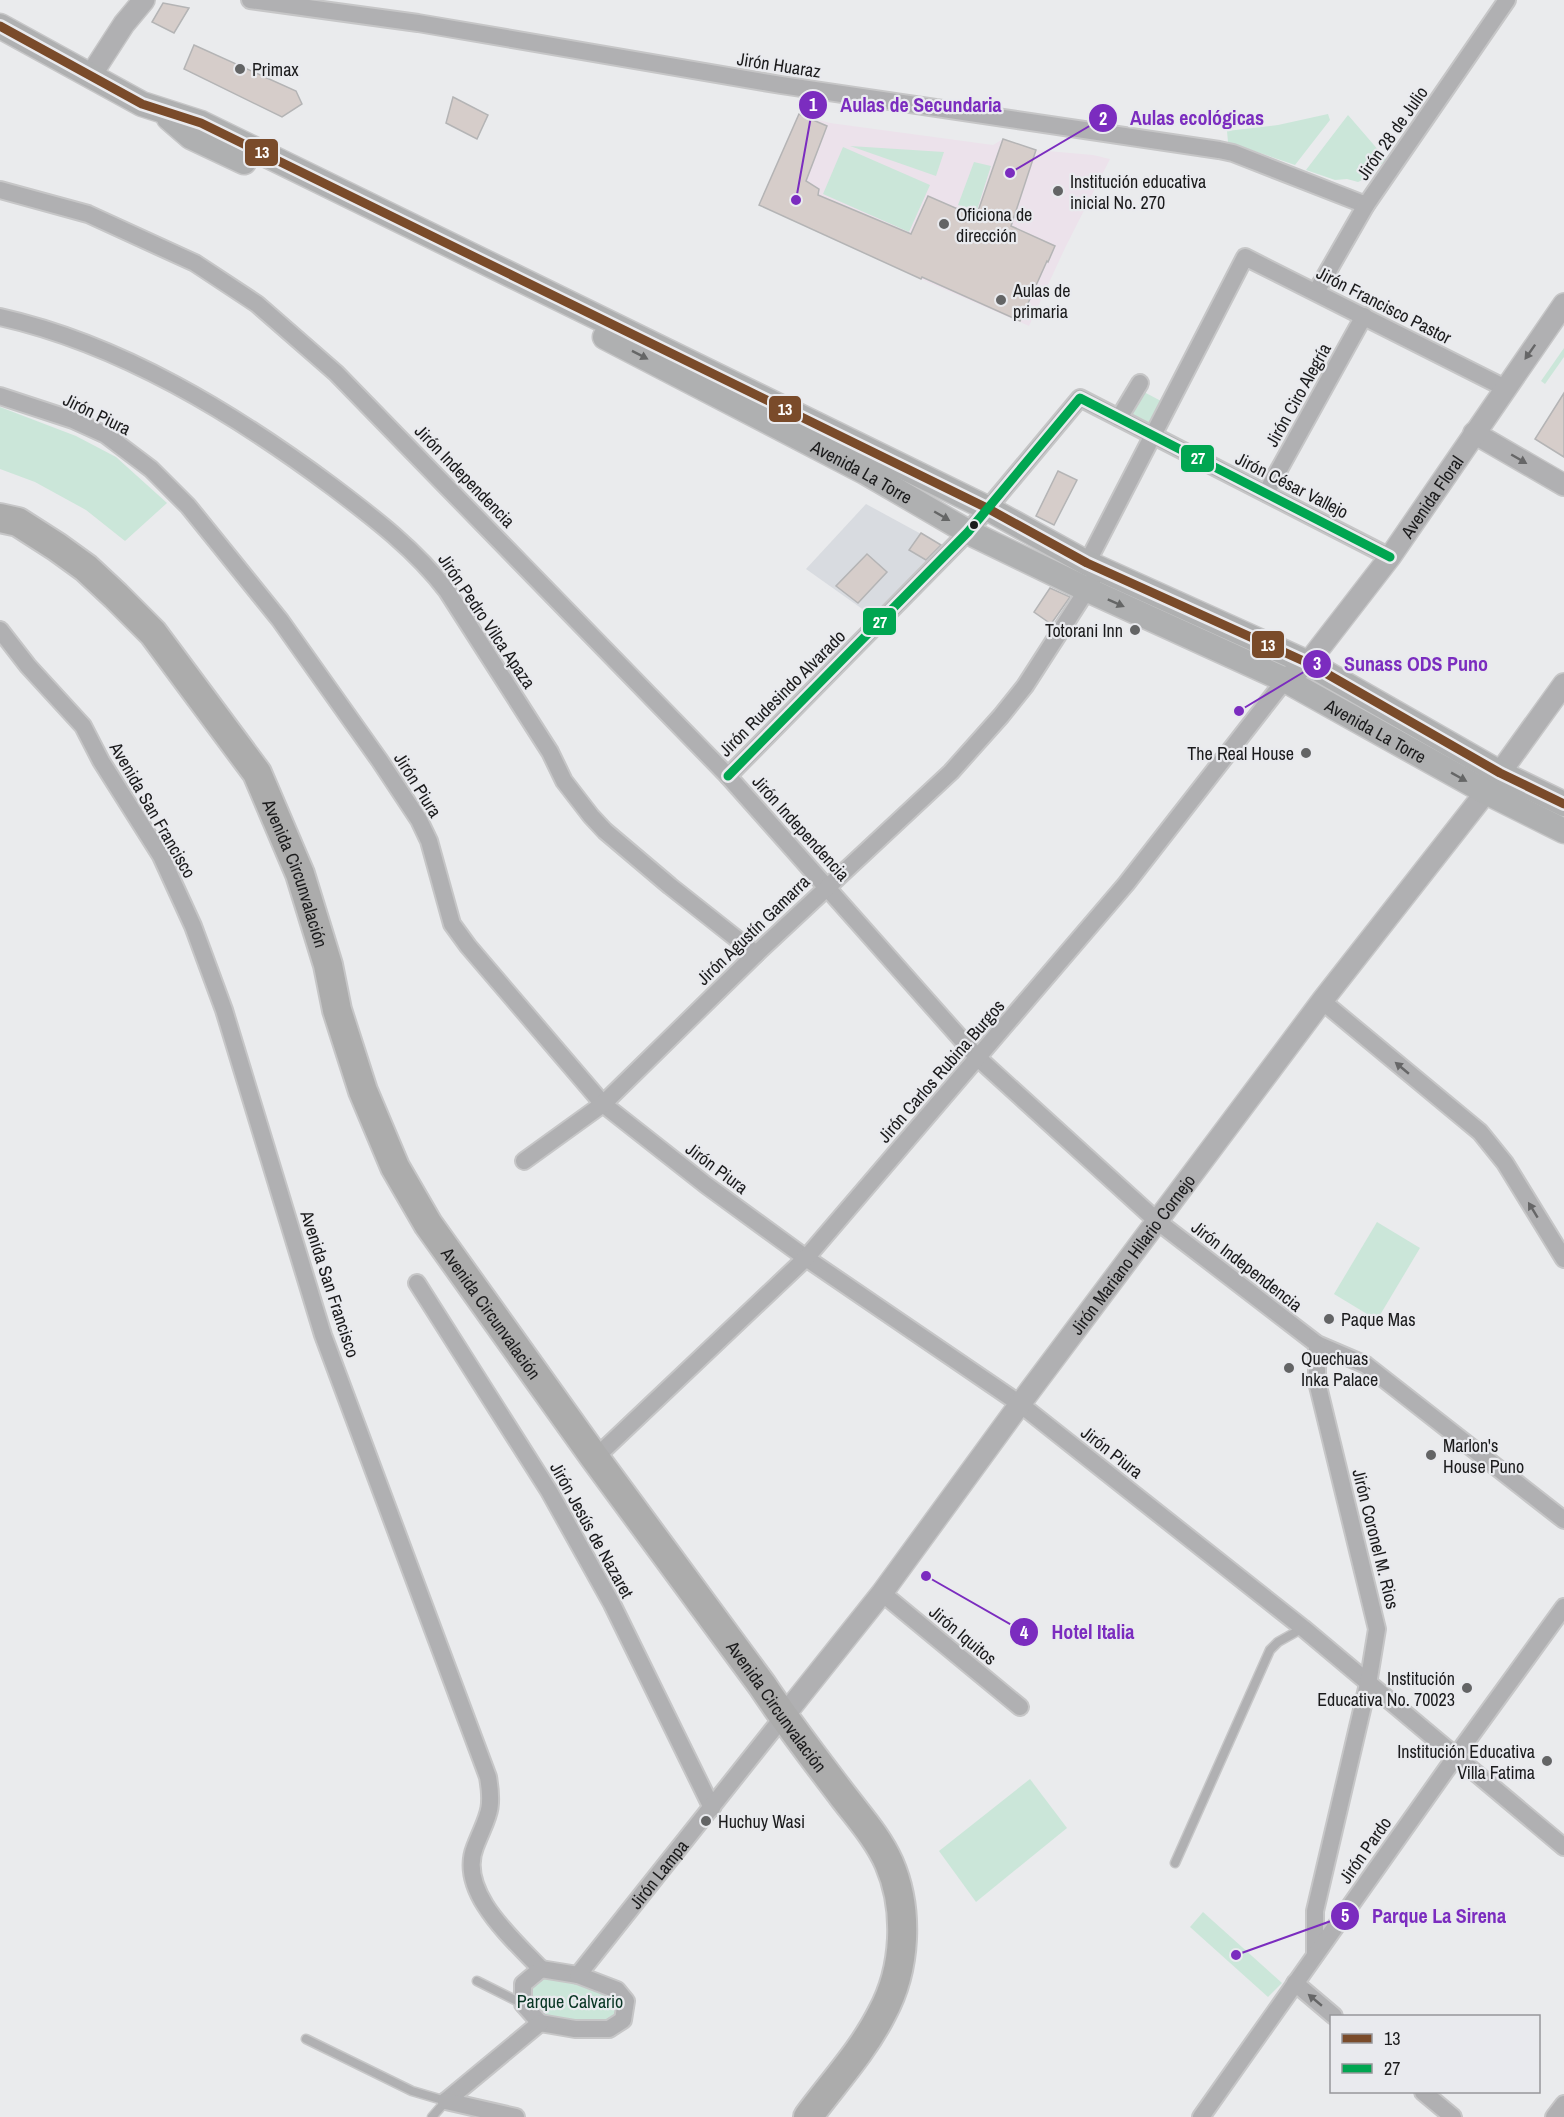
<svg xmlns="http://www.w3.org/2000/svg" width="1564" height="2117" font-family="'Archivo Narrow',sans-serif">
  <style>
    .built { fill: #d8dbe0 }
    .education { fill: #ece2eb }
    .green { fill: #cbe6d9 }
    .building { fill: #d6cdca; stroke: #b4b4b5; stroke-width: 1.5 }
    .lines { fill: none; stroke-linecap: round; stroke-linejoin: round }
    .service-casing { stroke: #c6c6c7; stroke-width: 11 }
    .minor-casing { stroke: #c6c6c7; stroke-width: 20 }
    .tertiary-casing { stroke: #c6c6c7; stroke-width: 24 }
    .secondary-casing { stroke: #c6c6c7; stroke-width: 27 }
    .trunk-casing { stroke: #c6c6c7; stroke-width: 32 }
    .service { stroke: #b0b0b2; stroke-width: 8 }
    .minor { stroke: #b0b0b2; stroke-width: 16 }
    .tertiary { stroke: #b0b0b2; stroke-width: 21 }
    .secondary { stroke: #afb0b1; stroke-width: 24 }
    .trunk { stroke: #acacac; stroke-width: 28 }
    .bus-1-casing { stroke: #e9eaee; stroke-width: 14 }
    .bus-2-casing { stroke: #e9eaee; stroke-width: 14 }
    .bus-1 { stroke: #7a4b2a; stroke-width: 9 }
    .bus-2 { stroke: #00a651; stroke-width: 9 }
    .oneway { fill: #666667 }
    .oneway2 { fill: #656666 }
    .poi-dot { fill: #636465; stroke: #e9eaee; stroke-width: 2 }
    .bus-dot { fill: #1b1b1c; stroke: #e9eaee; stroke-width: 2 }
    .labels { text-anchor: middle; dominant-baseline: central; stroke-width: 4.5; stroke-linejoin: round; paint-order: stroke }
    .street-label { font-size: 18px; fill: #1b1b1c; stroke: #e9eaee }
    .poi-label { font-size: 18px; fill: #1b1b1c; stroke: #e9eaee; text-anchor: start }
    .park-label { font-size: 18px; fill: #083523; stroke: #e9eaee }
    .leader { fill: none; stroke: #7b2cbf; stroke-width: 2 }
    .callout-dot { fill: #7b2cbf; stroke: #e9eaee; stroke-width: 2 }
    .mark-label { font-size: 18px; text-anchor: middle; font-weight: bold; fill: #fff }
    .callout-label { font-size: 20px; text-anchor: middle; font-weight: bold; fill: #7b2cbf; stroke: #e9eaee; stroke-width: 4.5; stroke-linejoin: round; paint-order: stroke }
    .line-badge { stroke: #e9eaee; stroke-width: 2 }
    .badge-label { font-size: 16px; text-anchor: middle; font-weight: bold; fill: #fff }
  </style>
  <rect width="100%" height="100%" fill="#eaebed"/>
  <polygon class="built" points="866,504 945,547 875,618 806,569"/>
  <polygon class="education" points="798,114 830,123 993,145 1003,139 1036,150 1093,155 1110,159 1065,248 1029,326 921,279 759,205"/>
  <g class="green">
    <polygon points="1328,114 1330,120 1295,165 1228,142 1227,131 1278,125"/>
    <polygon points="1348,115 1386,159 1369,177 1358,182 1347,179 1335,180 1306,170"/>
    <polygon points="850,146 944,152 936,176"/>
    <polygon points="843,147 930,185 909,232 823,194"/>
    <polygon points="974,162 991,166 977,210 958,205"/>
    <polygon points="1564,348 1564,357 1545,384 1541,381"/>
    <polygon points="1144,392 1161,401 1149,423 1132,414"/>
    <polygon points="0,407 76,436 116,457 167,503 125,541 86,510 35,482 0,469"/>
    <polygon points="1377,1222 1420,1248 1377,1320 1334,1294"/>
    <polygon points="1030,1779 1067,1828 976,1902 939,1851"/>
    <polygon points="1203,1912 1282,1983 1268,1997 1190,1927"/>
    <polygon points="541,1971 577,1976 625,2002 608,2027 541,2022 525,2003 525,1985"/>
  </g>
  <g class="building">
    <polygon points="163,3 189,8 174,33 152,22"/>
    <polygon points="194,45 296,91 302,104 282,117 184,69"/>
    <polygon points="453,97 488,115 477,139 446,123"/>
    <polygon points="799,114 827,126 806,181 819,189 818,195 911,234 928,196 976,217 1003,139 1036,150 1011,226 1055,246 1048,262 1047,261 1020,321 922,277 921,279 759,205"/>
    <polygon points="1564,393 1564,457 1535,439"/>
    <polygon points="1058,471 1077,480 1054,525 1036,516"/>
    <polygon points="921,533 941,545 926,560 909,550"/>
    <polygon points="867,554 887,572 858,603 836,586"/>
    <polygon points="1050,588 1070,597 1051,624 1034,612"/>
  </g>
  <g class="lines">
    <g class="service-casing">
      <g id="service">
        <polyline points="1175,1863 1270,1650 1278,1642 1303,1628"/>
        <polyline points="477,1981 523,2004"/>
        <polyline points="306,2039 412,2091 446,2101 432,2117"/>
      </g>
    </g>
    <g class="minor-casing">
      <g id="minor">
        <polyline points="250,0 418,23 781,85 1219,150 1233,153 1366,205"/>
        <polyline points="0,190 88,214 195,263 257,304 336,373 728,776 978,1058 1157,1221 1317,1344 1366,1365 1564,1520"/>
        <polyline points="1316,292 1366,205 1507,0"/>
        <path d="M 0,317 C 121,344 235,414 333,487 C 374,518 416,550 447,591 L 550,752 L 564,781 L 591,816 L 605,831 L 670,886 L 756,954"/>
        <polyline points="0,396 73,420 106,435 151,469 188,506 280,620 380,761 419,820 429,841 452,924 468,946 603,1104 706,1185 806,1258 1020,1404 1303,1628 1564,1847"/>
        <polyline points="1119,418 1140,383"/>
        <polyline points="1266,493 1364,316"/>
        <polyline points="1087,563 1245,257 1505,388"/>
        <path d="M 0,630 L 28,666 L 83,726 L 101,761 L 161,856 L 193,926 L 224,1010 L 323,1335 L 488,1777 C 494,1812 487,1816 475,1847 C 457,1892 514,1940 541,1969"/>
        <polyline points="728,776 968,532 1080,398 1390,557"/>
        <polyline points="1322,1001 1480,1132 1505,1163 1564,1259"/>
        <polyline points="524,1161 603,1104 756,954 951,772 1001,716 1025,686 1092,582"/>
        <polyline points="417,1283 549,1491 612,1604 712,1808"/>
        <polyline points="595,1458 806,1258 1126,884 1285,680"/>
        <polyline points="882,1593 1020,1707"/>
        <polyline points="1315,1955 1315,1911 1368,1684 1377,1629 1317,1382 1317,1344"/>
        <polygon points="541,1969 578,1975 617,1990 626,2001 623,2020 609,2029 575,2029 540,2023 523,2004 523,1984"/>
        <path id="s1" d="M 578,1975 L 783,1717"/>
        <polyline points="1295,1983 1334,2016"/>
        <polyline points="1423,2092 1453,2117"/>
        <polyline points="446,2101 540,2023"/>
        <polyline points="446,2101 516,2117"/>
        <polyline points="1201,2117 1456,1756 1564,1607"/>
        <polyline points="1554,2117 1564,2104"/>
      </g>
    </g>
    <g class="tertiary-casing">
      <g id="tertiary">
        <polyline points="91,75 124,24 144,0"/>
        <polyline points="1474,433 1564,485"/>
        <path id="s2" d="M 1285,680 L 1308,663 L 1390,557 L 1564,304"/>
        <path id="s3" d="M 783,1717 L 882,1593 L 1020,1404 L 1322,1001 L 1486,792 L 1564,684"/>
      </g>
    </g>
    <g class="secondary-casing">
      <g id="secondary">
        <polyline points="0,26 142,104 201,123 987,508 1087,563 1308,663 1500,773 1564,804"/>
        <polyline points="169,118 191,137 244,162"/>
        <path id="s4" d="M 605,337 L 865,472 L 968,532 L 1088,590 L 1285,680 L 1486,792 L 1564,831"/>
      </g>
    </g>
    <g class="trunk-casing">
      <g id="trunk">
        <path id="s5" d="M 0,518 L 18,522 L 57,547 L 86,568 L 116,596 L 153,633 L 257,773 L 300,874 L 328,965 L 337,1010 L 363,1091 L 395,1167 L 428,1224 L 595,1458 L 762,1685 C 787,1723 815,1759 843,1796 C 859,1817 878,1838 889,1863 C 909,1909 906,1969 882,2013 C 863,2051 833,2083 808,2117"/>
      </g>
    </g>
    <use href="#service" class="service"/>
    <use href="#minor" class="minor"/>
    <use href="#tertiary" class="tertiary"/>
    <use href="#secondary" class="secondary"/>
    <use href="#trunk" class="trunk"/>
    <g class="bus-1-casing">
      <polyline id="bus-1" points="0,26 142,104 201,123 987,508 1087,563 1308,663 1500,773 1564,804"/>
    </g>
    <g class="bus-2-casing">
      <polyline id="bus-2" points="728,776 968,532 1080,398 1390,557"/>
    </g>
    <use href="#bus-1" class="bus-1"/>
    <use href="#bus-2" class="bus-2"/>
  </g>
  <defs><path id="oneway-solid" d="M-6-.8H1V-3.2L6.5 0L1 3.2V.8H-6Z" transform="scale(1.5)"/></defs>
  <g class="oneway">
    <use href="#oneway-solid" transform="translate(1530 352) rotate(125)"/>
    <use href="#oneway-solid" transform="translate(1519 459) rotate(30)"/>
    <use href="#oneway-solid" transform="translate(1402 1068) rotate(-140)"/>
    <use href="#oneway-solid" transform="translate(1533 1210) rotate(-121)"/>
    <use href="#oneway-solid" transform="translate(1315 2000) rotate(-140)"/>
  </g>
  <g class="oneway2">
    <use href="#oneway-solid" transform="translate(640 355) rotate(27)"/>
    <use href="#oneway-solid" transform="translate(942 516) rotate(30)"/>
    <use href="#oneway-solid" transform="translate(1116 603) rotate(24)"/>
    <use href="#oneway-solid" transform="translate(1459 777) rotate(29)"/>
  </g>
  <g class="poi-dot">
    <circle cx="240" cy="69" r="6"/>
    <circle cx="1058" cy="191" r="6"/>
    <circle cx="944" cy="224" r="6"/>
    <circle cx="1001" cy="300" r="6"/>
    <circle cx="1135" cy="630" r="6"/>
    <circle cx="1306" cy="753" r="6"/>
    <circle cx="1329" cy="1319" r="6"/>
    <circle cx="1289" cy="1368" r="6"/>
    <circle cx="1431" cy="1455" r="6"/>
    <circle cx="1467" cy="1688" r="6"/>
    <circle cx="1547" cy="1761" r="6"/>
    <circle cx="706" cy="1821" r="6"/>
  </g>
  <circle class="bus-dot" cx="974" cy="525" r="5"/>
  <g class="labels">
    <g class="street-label">
      <text transform="translate(779 65) rotate(9)">Jirón Huaraz</text>
      <text transform="translate(1392 133) rotate(-55)">Jirón 28 de Julio</text>
      <text transform="translate(1384 305) rotate(27)">Jirón Francisco Pastor</text>
      <text transform="translate(1298 395) rotate(-61)">Jirón Ciro Alegría</text>
      <text transform="translate(97 414) rotate(26)">Jirón Piura</text>
      <text stroke="none"><textPath href="#s4" startOffset="290">Avenida La Torre</textPath></text>
      <text transform="translate(465 476) rotate(46)">Jirón Independencia</text>
      <text transform="translate(1292 485) rotate(27)">Jirón César Vallejo</text>
      <text stroke="none"><textPath href="#s2" startOffset="236">Avenida Floral</textPath></text>
      <text transform="translate(487 621) rotate(56)">Jirón Pedro Vilca Apaza</text>
      <text transform="translate(782 693) rotate(-45)">Jirón Rudesindo Alvarado</text>
      <text stroke="none"><textPath href="#s4" startOffset="866">Avenida La Torre</textPath></text>
      <text transform="translate(418 785) rotate(58)">Jirón Piura</text>
      <text transform="translate(153 810) rotate(60)">Avenida San Francisco</text>
      <text transform="translate(801 828) rotate(48)">Jirón Independencia</text>
      <text stroke="none"><textPath href="#s5" startOffset="476">Avenida Circunvalación</textPath></text>
      <text transform="translate(753 930) rotate(-44)">Jirón Agustín Gamarra</text>
      <text transform="translate(941 1071) rotate(-49)">Jirón Carlos Rubina Burgos</text>
      <text transform="translate(717 1168) rotate(37)">Jirón Piura</text>
      <text stroke="none"><textPath href="#s3" startOffset="580">Jirón Mariano Hilario Cornejo</textPath></text>
      <text transform="translate(1247 1266) rotate(38)">Jirón Independencia</text>
      <text transform="translate(330 1284) rotate(72)">Avenida San Francisco</text>
      <text stroke="none"><textPath href="#s5" startOffset="962">Avenida Circunvalación</textPath></text>
      <text transform="translate(1112 1452) rotate(38)">Jirón Piura</text>
      <text transform="translate(592 1530) rotate(61)">Jirón Jesús de Nazaret</text>
      <text transform="translate(1376 1539) rotate(76)">Jirón Coronel M. Rios</text>
      <text transform="translate(963 1635) rotate(40)">Jirón Iquitos</text>
      <text stroke="none"><textPath href="#s5" startOffset="1448">Avenida Circunvalación</textPath></text>
      <text transform="translate(1365 1850) rotate(-55)">Jirón Pardo</text>
      <text stroke="none"><textPath href="#s1" startOffset="129">Jirón Lampa</textPath></text>
    </g>
    <g class="poi-label">
      <text x="252" y="69">Primax</text>
      <text x="1070" y="181">Institución educativa<tspan x="1070" dy="21">inicial No. 270</tspan></text>
      <text x="956" y="214">Oficiona de<tspan x="956" dy="21">dirección</tspan></text>
      <text x="1013" y="290">Aulas de<tspan x="1013" dy="21">primaria</tspan></text>
      <text x="1123" y="630" text-anchor="end">Totorani Inn</text>
      <text x="1294" y="753" text-anchor="end">The Real House</text>
      <text x="1341" y="1319">Paque Mas</text>
      <text x="1301" y="1358">Quechuas<tspan x="1301" dy="21">Inka Palace</tspan></text>
      <text x="1443" y="1445">Marlon's<tspan x="1443" dy="21">House Puno</tspan></text>
      <text x="1455" y="1678" text-anchor="end">Institución<tspan x="1455" dy="21">Educativa No. 70023</tspan></text>
      <text x="1535" y="1751" text-anchor="end">Institución Educativa<tspan x="1535" dy="21">Villa Fatima</tspan></text>
      <text x="718" y="1821">Huchuy Wasi</text>
    </g>
    <g class="park-label">
      <text x="570" y="2001">Parque Calvario</text>
    </g>
  </g>
  <path class="leader" d="M796 200L813 105M1010 173L1103 118M1239 711L1317 664M926 1576L1024 1632M1236 1955L1345 1916"/>
  <g class="callout-dot">
    <circle cx="796" cy="200" r="6"/>
    <circle cx="1010" cy="173" r="6"/>
    <circle cx="1239" cy="711" r="6"/>
    <circle cx="926" cy="1576" r="6"/>
    <circle cx="1236" cy="1955" r="6"/>
    <circle cx="813" cy="105" r="15"/>
    <circle cx="1103" cy="118" r="15"/>
    <circle cx="1317" cy="664" r="15"/>
    <circle cx="1024" cy="1632" r="15"/>
    <circle cx="1345" cy="1916" r="15"/>
  </g>
  <g class="mark-label">
    <text x="813" y="111">1</text>
    <text x="1103" y="125">2</text>
    <text x="1317" y="670">3</text>
    <text x="1024" y="1639">4</text>
    <text x="1345" y="1922">5</text>
  </g>
  <g class="callout-label">
    <text x="921" y="112">Aulas de Secundaria</text>
    <text x="1197" y="125">Aulas ecológicas</text>
    <text x="1416" y="671">Sunass ODS Puno</text>
    <text x="1093" y="1639">Hotel Italia</text>
    <text x="1439" y="1923">Parque La Sirena</text>
  </g>
  <g class="line-badge">
    <rect x="244" y="138" width="35" height="29" rx="6" fill="#7a4b2a"/>
    <rect x="768" y="395" width="34" height="28" rx="6" fill="#7a4b2a"/>
    <rect x="1180" y="444" width="35" height="29" rx="6" fill="#00a651"/>
    <rect x="862" y="607" width="35" height="29" rx="6" fill="#00a651"/>
    <rect x="1251" y="630" width="34" height="29" rx="6" fill="#7a4b2a"/>
  </g>
  <g class="badge-label">
    <text x="262" y="158">13</text>
    <text x="785" y="415">13</text>
    <text x="1198" y="464">27</text>
    <text x="880" y="628">27</text>
    <text x="1268" y="651">13</text>
  </g>
  <rect x="1330" y="2015" width="210" height="78" fill="#e9eaee" stroke="#97979a" stroke-width="1.5"/>
  <rect x="1342" y="2034" width="30" height="9" fill="#7a4b2a" stroke="#97979a" stroke-width="1.5"/>
  <text x="1384" y="2045" font-size="18" fill="#1b1b1c">13</text>
  <rect x="1342" y="2064" width="30" height="9" fill="#00a651" stroke="#97979a" stroke-width="1.5"/>
  <text x="1384" y="2075" font-size="18" fill="#1b1b1c">27</text>
</svg>
